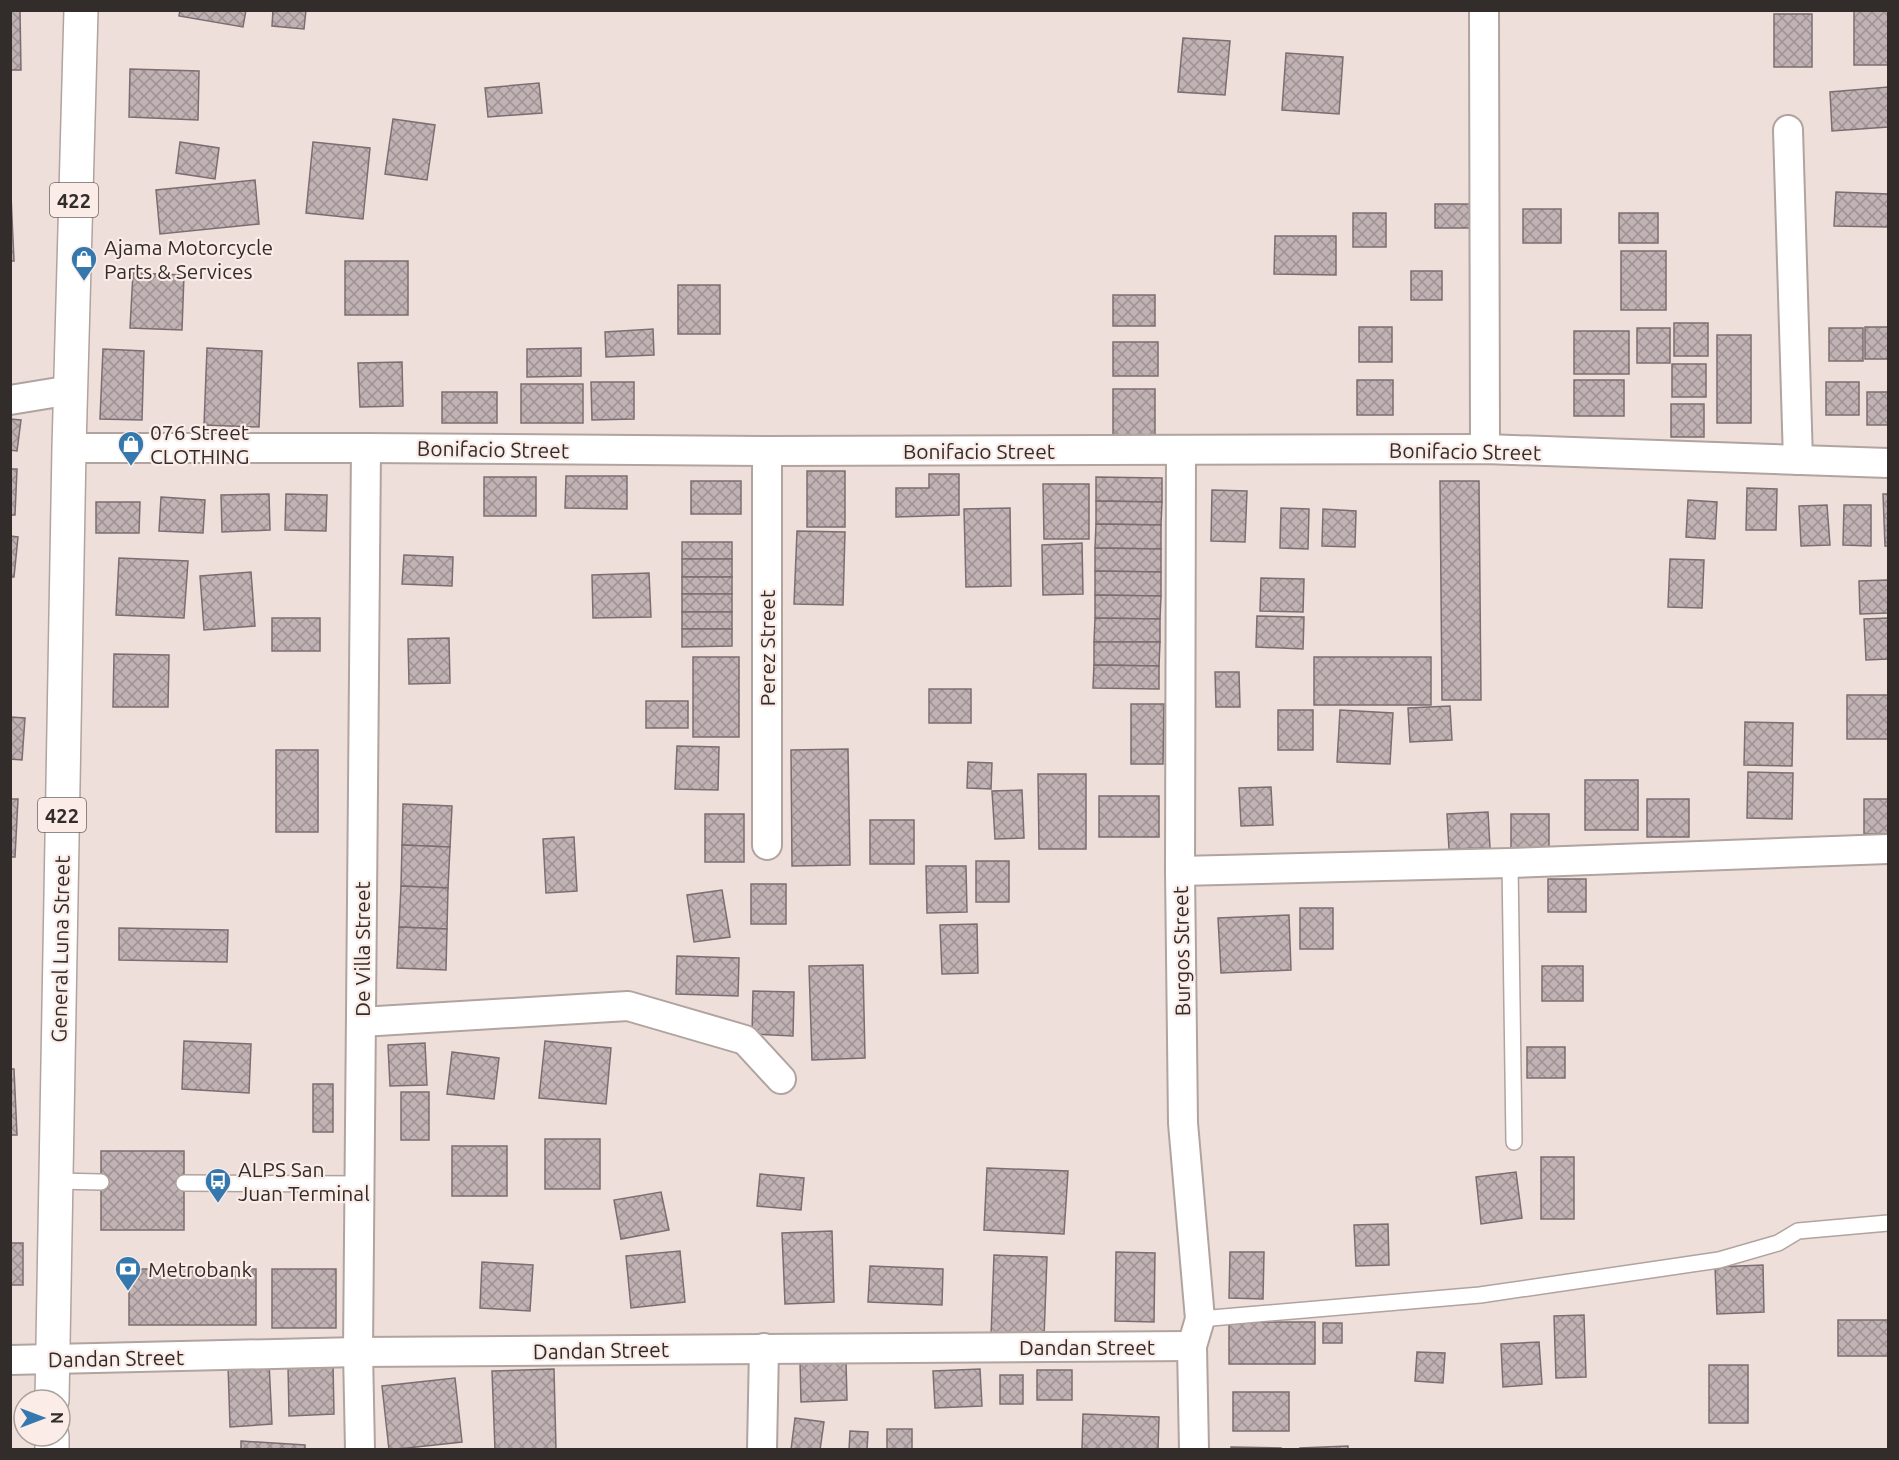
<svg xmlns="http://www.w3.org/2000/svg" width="1899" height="1460" font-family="Ubuntu,sans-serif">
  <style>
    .building { fill: url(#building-cross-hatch); stroke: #7c6e70; stroke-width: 1.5 }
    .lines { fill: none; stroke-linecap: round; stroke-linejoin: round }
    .service-casing { stroke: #b1a39e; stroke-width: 18 }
    .minor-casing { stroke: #b1a39e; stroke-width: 32 }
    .primary-casing { stroke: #b1a39e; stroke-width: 36 }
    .service { stroke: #fff; stroke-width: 15 }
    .minor { stroke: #fff; stroke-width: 28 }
    .primary { stroke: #fff; stroke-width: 33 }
    .labels { text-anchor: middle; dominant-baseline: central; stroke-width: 4.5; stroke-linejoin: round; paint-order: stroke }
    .shield { fill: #fbece7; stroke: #6e6663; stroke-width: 1.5 }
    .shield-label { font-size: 20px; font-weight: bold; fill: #322d2b }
    .poi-label { font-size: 21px; fill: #322d2b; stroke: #fbece7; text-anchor: start }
    .street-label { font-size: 21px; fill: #322d2b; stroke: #fbece7 }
  </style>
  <defs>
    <pattern id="building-cross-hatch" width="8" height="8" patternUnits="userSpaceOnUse" patternTransform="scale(1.5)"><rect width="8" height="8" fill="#c1b2b4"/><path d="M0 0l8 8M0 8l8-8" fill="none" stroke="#9d9193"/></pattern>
  </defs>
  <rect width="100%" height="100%" fill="#eedfda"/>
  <g class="building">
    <polygon points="10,10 20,10 21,70 10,70"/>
    <polygon points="180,10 246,10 243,27 179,16"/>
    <polygon points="273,10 306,10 304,29 272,26"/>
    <rect x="1854" y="10" width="34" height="55"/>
    <rect x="1774" y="14" width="38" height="53"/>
    <polygon points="1183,38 1230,41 1225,95 1178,92"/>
    <polygon points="1286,53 1343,57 1339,114 1282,110"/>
    <polygon points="130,69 199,71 198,120 129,117"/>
    <polygon points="539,83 542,113 488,117 485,88"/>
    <polygon points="1888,87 1888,127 1832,131 1830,92"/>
    <polygon points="393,119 435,125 427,180 385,174"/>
    <polygon points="180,142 219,148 215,179 176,173"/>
    <polygon points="313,142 370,148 363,219 306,213"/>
    <polygon points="255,180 259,224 160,234 156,190"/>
    <polygon points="1836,192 1888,194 1888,227 1834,226"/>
    <polygon points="11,195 14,261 10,261 10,195"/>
    <rect x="1435" y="204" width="38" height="24"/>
    <rect x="1523" y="209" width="38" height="34"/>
    <rect x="1353" y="213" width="33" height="34"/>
    <rect x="1619" y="213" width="39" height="30"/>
    <polygon points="1275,236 1336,236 1336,275 1274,274"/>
    <rect x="1621" y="251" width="45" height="59"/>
    <rect x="345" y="261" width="63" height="54"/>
    <rect x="1411" y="271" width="31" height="29"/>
    <polygon points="133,273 184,275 182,330 130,328"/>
    <rect x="678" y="285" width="42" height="49"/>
    <rect x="1113" y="295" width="42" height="31"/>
    <rect x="1674" y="323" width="34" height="33"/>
    <rect x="1359" y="327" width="33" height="35"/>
    <rect x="1865" y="327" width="23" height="32"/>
    <rect x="1637" y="328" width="33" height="35"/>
    <rect x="1829" y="328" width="34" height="33"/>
    <polygon points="653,329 654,355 606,357 605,332"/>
    <rect x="1574" y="331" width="55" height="43"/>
    <rect x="1717" y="335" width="34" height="88"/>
    <rect x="1113" y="342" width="45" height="34"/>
    <polygon points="207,348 262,351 259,427 204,425"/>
    <polygon points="581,348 581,376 527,377 527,349"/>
    <polygon points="103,349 144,351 142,420 100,419"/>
    <polygon points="402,362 403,406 360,407 358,363"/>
    <rect x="1672" y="364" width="34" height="33"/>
    <rect x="1357" y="380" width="36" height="35"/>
    <rect x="1574" y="380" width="50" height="36"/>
    <polygon points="591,382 634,382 634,419 592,420"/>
    <rect x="1826" y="382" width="33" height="33"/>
    <rect x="521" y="384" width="62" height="39"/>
    <rect x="1113" y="389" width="42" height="48"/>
    <rect x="442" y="392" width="55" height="31"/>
    <rect x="1867" y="392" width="21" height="33"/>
    <rect x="1671" y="404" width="33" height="33"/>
    <polygon points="10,419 21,420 17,451 10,450"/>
    <polygon points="10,469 17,469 15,515 10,515"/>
    <rect x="807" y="471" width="38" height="56"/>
    <polygon points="929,474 959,474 959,515 896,517 896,488 929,488"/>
    <polygon points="566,476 627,476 627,509 565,508"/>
    <rect x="484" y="477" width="52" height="39"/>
    <polygon points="1096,477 1162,478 1162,502 1096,501"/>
    <rect x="691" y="481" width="50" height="33"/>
    <polygon points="1440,481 1479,481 1481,700 1442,700"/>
    <polygon points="1043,484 1089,484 1089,539 1044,539"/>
    <polygon points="1747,488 1777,489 1776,530 1746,530"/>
    <polygon points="1212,490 1247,491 1245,542 1211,541"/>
    <polygon points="269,494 270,530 222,532 221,495"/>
    <polygon points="286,494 327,495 326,531 285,530"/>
    <polygon points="1883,494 1888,494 1888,546 1885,546"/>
    <polygon points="161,497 205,500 203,533 159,531"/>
    <polygon points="1688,500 1717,502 1715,539 1686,537"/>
    <polygon points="1096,501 1162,502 1161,525 1096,524"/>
    <polygon points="96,502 140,502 139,533 96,533"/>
    <polygon points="1827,505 1830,545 1801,546 1799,506"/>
    <polygon points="1844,505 1871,505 1871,546 1843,545"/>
    <polygon points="1010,508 1011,586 966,587 964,509"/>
    <polygon points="1281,508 1309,509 1308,549 1280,548"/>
    <polygon points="1323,509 1356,511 1355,547 1322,546"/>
    <polygon points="1096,524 1161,525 1161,549 1095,548"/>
    <polygon points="797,531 845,532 843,605 794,604"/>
    <polygon points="10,536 18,537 14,577 10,577"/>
    <rect x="682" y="542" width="50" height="17"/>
    <polygon points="1082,543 1083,594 1043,595 1042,545"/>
    <polygon points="1095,548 1161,549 1161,572 1095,571"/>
    <polygon points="404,555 453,557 452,586 402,584"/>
    <polygon points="119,558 188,561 184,618 116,615"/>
    <rect x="682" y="559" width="50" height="18"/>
    <polygon points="1670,559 1704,560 1702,608 1668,607"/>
    <polygon points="1095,571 1161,572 1161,596 1095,595"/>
    <polygon points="251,572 255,626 204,630 200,576"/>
    <polygon points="649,573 651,617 593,618 592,575"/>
    <rect x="682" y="577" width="50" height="17"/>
    <polygon points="1261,578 1304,579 1303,612 1260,611"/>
    <polygon points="1888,580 1888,613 1860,614 1859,581"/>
    <rect x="682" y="594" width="50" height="18"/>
    <polygon points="1095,595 1161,596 1160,619 1095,618"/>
    <rect x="682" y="612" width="50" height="17"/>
    <polygon points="1257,616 1304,617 1303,649 1256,647"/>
    <rect x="272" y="618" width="48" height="33"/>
    <polygon points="1095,618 1160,619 1160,642 1094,642"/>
    <polygon points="1888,618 1888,659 1866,660 1864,619"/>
    <polygon points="682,629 732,629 732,646 682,647"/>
    <polygon points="449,638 450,683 409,684 408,639"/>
    <polygon points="1094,642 1160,642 1159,666 1094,665"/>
    <polygon points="114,654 169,655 168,707 113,707"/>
    <rect x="693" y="657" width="46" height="80"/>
    <rect x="1314" y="657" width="117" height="48"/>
    <polygon points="1094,665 1159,666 1159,689 1093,688"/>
    <polygon points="1215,672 1239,672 1240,707 1216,707"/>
    <rect x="929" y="689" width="42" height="34"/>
    <rect x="1847" y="695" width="41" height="44"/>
    <rect x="646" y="701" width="42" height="27"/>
    <polygon points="1131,704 1164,704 1163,764 1131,764"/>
    <polygon points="1450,706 1452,740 1410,742 1408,708"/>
    <rect x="1278" y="710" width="35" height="40"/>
    <polygon points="1340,710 1393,713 1390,764 1337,762"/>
    <polygon points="10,717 25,718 22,760 10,759"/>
    <polygon points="1745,722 1793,723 1792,766 1744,765"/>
    <polygon points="677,746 719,747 718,790 675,789"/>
    <polygon points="848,749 850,865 792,866 791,750"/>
    <rect x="276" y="750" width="42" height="82"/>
    <polygon points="968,762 992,763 991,789 967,788"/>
    <polygon points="1748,772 1793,773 1792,819 1747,818"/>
    <polygon points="1038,774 1086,774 1086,849 1039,849"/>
    <rect x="1585" y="780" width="53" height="50"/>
    <polygon points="1271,787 1273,825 1241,826 1239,788"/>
    <polygon points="1022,790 1024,838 995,839 992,791"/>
    <rect x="1099" y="796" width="60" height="41"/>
    <polygon points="10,799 18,799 15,857 10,857"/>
    <rect x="1647" y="799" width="42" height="38"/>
    <rect x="1864" y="799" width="24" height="35"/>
    <polygon points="403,804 452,806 450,847 402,845"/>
    <polygon points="1488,812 1490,848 1449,849 1447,814"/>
    <rect x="705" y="814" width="39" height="48"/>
    <rect x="1511" y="814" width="38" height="37"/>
    <rect x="870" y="820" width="44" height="44"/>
    <polygon points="574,837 577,891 546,893 543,839"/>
    <polygon points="402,845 450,847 448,888 401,886"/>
    <rect x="976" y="861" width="33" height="41"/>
    <polygon points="926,866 966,866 967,912 927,913"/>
    <rect x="1548" y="879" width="38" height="33"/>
    <rect x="751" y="884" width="35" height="40"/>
    <polygon points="401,886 448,888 447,929 399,927"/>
    <polygon points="722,890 730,937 694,942 687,895"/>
    <rect x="1300" y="908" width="33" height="41"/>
    <polygon points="1289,915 1291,970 1221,973 1218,918"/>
    <polygon points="977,924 978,973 942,974 940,925"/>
    <polygon points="399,927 447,929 446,970 397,968"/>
    <polygon points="119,928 228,930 227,962 119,960"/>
    <polygon points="677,956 739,958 738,996 676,994"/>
    <polygon points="863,965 865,1058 812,1060 809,966"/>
    <rect x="1542" y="966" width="41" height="35"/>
    <polygon points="753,991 794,992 793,1036 752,1034"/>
    <polygon points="184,1041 251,1044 249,1093 182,1089"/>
    <polygon points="545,1041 611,1048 606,1104 539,1098"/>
    <polygon points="425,1043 427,1085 390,1086 388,1045"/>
    <rect x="1527" y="1047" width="38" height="31"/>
    <polygon points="452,1052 499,1058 494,1099 447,1094"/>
    <polygon points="10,1069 14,1069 17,1135 10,1135"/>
    <rect x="313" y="1084" width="20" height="48"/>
    <rect x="401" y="1092" width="28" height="48"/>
    <rect x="545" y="1139" width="55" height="50"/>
    <rect x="452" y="1146" width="55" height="50"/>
    <rect x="101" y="1151" width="83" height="79"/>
    <rect x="1541" y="1157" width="33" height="62"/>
    <polygon points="987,1168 1068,1171 1064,1234 984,1230"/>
    <polygon points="1516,1172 1522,1218 1481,1224 1476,1177"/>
    <polygon points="760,1174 804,1178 801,1210 757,1206"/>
    <polygon points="661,1192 669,1230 621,1239 614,1200"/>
    <polygon points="1388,1224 1389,1265 1356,1266 1354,1225"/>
    <polygon points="832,1231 834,1302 785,1304 782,1233"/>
    <rect x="10" y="1243" width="13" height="42"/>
    <polygon points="680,1251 685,1302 631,1308 626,1256"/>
    <polygon points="1116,1252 1155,1253 1154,1322 1115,1321"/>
    <polygon points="1230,1252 1264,1252 1263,1299 1229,1298"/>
    <polygon points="994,1255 1047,1257 1044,1338 991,1336"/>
    <polygon points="482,1262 533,1265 530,1311 480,1308"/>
    <polygon points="1763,1265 1764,1312 1717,1314 1715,1267"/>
    <polygon points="870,1266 943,1269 942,1305 868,1302"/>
    <rect x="129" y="1269" width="127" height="56"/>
    <rect x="272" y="1269" width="64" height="59"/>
    <polygon points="1584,1315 1586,1377 1556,1378 1554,1316"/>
    <rect x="1838" y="1320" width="50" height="36"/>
    <rect x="1229" y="1322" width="86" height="42"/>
    <rect x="1323" y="1323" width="19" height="20"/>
    <polygon points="1539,1342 1542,1384 1503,1387 1501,1344"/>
    <polygon points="1417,1352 1445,1353 1443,1383 1415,1381"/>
    <polygon points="846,1361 847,1400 801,1402 800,1362"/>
    <polygon points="269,1362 272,1424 230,1427 228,1364"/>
    <polygon points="333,1364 334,1414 289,1416 288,1365"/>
    <rect x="1709" y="1365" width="39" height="58"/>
    <polygon points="554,1369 556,1450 495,1450 492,1371"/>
    <polygon points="980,1369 982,1406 935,1408 933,1371"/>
    <rect x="1037" y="1370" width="35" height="30"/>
    <rect x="1000" y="1375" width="23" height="29"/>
    <polygon points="455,1378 462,1442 389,1450 382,1386"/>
    <rect x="1233" y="1392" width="56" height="39"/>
    <polygon points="1083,1414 1159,1417 1158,1450 1082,1450"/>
    <polygon points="795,1418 824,1422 820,1450 791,1450"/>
    <rect x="887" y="1429" width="25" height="21"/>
    <polygon points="850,1431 868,1432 867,1450 849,1450"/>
    <polygon points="241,1441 305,1445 305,1450 241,1450"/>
    <polygon points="1348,1446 1348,1450 1300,1450 1300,1448"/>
    <polygon points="1231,1447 1281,1448 1281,1450 1231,1450"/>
  </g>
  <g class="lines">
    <g class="service-casing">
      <g id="service">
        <polyline points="1510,863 1514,1142"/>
        <polyline points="56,1181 101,1182"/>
        <polyline points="184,1183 360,1184"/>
        <polyline points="1200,1319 1480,1295 1719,1260 1778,1243 1798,1231 1888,1223"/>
      </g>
    </g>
    <g class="minor-casing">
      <g id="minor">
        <polyline points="1484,10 1485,449"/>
        <polyline points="1788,130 1798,460"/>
        <polyline points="10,400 71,390"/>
        <polyline points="69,448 366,448 767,451 1485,449 1888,463"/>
        <polyline points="1181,450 1180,871 1183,1123 1200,1319 1192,1346 1194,1450"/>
        <polyline points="767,451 767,845"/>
        <polyline points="1180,871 1510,863 1888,849"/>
        <polyline points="361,1022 628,1006 745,1040 781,1079"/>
        <polyline points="10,1360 358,1352 1192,1346"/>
        <polyline points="360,1450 358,1352 366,448"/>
        <polyline points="762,1450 764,1348"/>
      </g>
    </g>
    <g class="primary-casing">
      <g id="primary">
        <polyline points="52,1400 69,448 81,10"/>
        <polyline points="52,1436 52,1450"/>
      </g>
    </g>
    <use href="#service" class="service"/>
    <use href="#minor" class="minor"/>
    <use href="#primary" class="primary"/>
  </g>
  <defs>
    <g id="shop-pin" transform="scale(1.35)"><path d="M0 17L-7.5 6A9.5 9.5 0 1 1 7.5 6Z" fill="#3478ad" stroke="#fbece7"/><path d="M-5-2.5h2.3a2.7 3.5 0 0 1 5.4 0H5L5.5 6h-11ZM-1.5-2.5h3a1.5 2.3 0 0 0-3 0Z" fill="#fff"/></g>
    <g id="bus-pin" transform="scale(1.35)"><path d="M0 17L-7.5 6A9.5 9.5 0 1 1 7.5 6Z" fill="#3478ad" stroke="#fbece7"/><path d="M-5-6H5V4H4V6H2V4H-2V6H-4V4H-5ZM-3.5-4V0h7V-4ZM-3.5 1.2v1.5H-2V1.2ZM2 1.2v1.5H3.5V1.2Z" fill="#fff"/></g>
    <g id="bank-pin" transform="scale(1.35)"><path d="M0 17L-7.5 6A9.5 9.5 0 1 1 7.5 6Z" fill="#3478ad" stroke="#fbece7"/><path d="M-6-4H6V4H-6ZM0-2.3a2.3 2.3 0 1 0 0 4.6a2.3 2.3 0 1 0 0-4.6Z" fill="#fff"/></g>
  </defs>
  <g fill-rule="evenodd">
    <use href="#shop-pin" x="84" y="259"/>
    <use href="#shop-pin" x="131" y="444"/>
    <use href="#bus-pin" x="218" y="1181"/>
    <use href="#bank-pin" x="128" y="1269"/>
  </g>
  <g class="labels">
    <g class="shield">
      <rect x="50" y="183" width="48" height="34" rx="4.5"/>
      <rect x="38" y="798" width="48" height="34" rx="4.5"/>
    </g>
    <g class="shield-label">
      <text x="74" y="200">422</text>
      <text x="62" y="815">422</text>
    </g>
    <g class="poi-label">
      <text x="104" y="247">Ajama Motorcycle<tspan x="104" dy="24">Parts &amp; Services</tspan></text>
      <text x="150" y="432">076 Street<tspan x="150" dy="24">CLOTHING</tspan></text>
      <text x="238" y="1169">ALPS San<tspan x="238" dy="24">Juan Terminal</tspan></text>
      <text x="148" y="1269">Metrobank</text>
    </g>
    <g class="street-label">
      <text transform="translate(493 449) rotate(1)">Bonifacio Street</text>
      <text x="979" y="451">Bonifacio Street</text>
      <text transform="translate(1465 451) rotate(1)">Bonifacio Street</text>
      <text transform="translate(767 648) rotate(-90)">Perez Street</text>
      <text transform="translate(60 949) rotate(-89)">General Luna Street</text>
      <text transform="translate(362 949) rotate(-90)">De Villa Street</text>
      <text transform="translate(1181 951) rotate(-91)">Burgos Street</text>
      <text x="1087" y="1347">Dandan Street</text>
      <text transform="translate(601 1350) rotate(-1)">Dandan Street</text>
      <text transform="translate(116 1358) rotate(-1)">Dandan Street</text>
    </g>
  </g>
  <rect width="1899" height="1460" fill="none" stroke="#322d2b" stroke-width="24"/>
  <g transform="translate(42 1418) rotate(90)"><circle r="28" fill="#fbece7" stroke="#aba09c" stroke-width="1.5"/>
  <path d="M0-4.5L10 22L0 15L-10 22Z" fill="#3478ad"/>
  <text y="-9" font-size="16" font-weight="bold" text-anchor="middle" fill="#322d2b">N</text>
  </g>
</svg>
